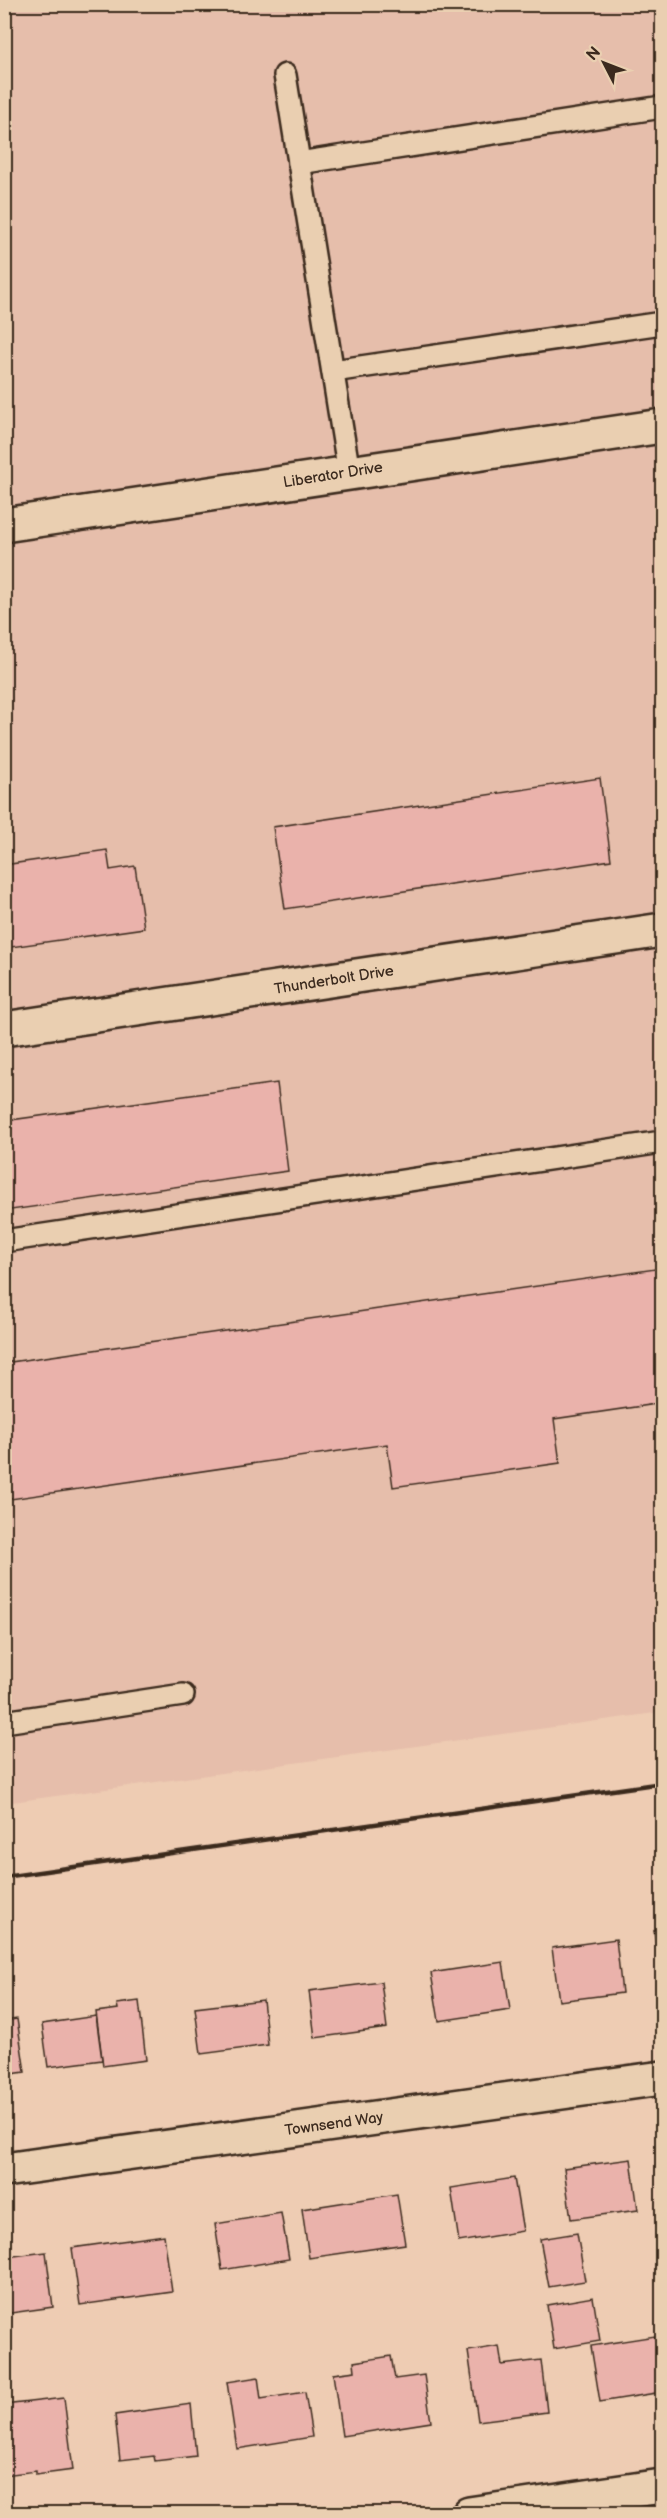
<svg xmlns="http://www.w3.org/2000/svg" width="667" height="2518" font-family="'Balsamiq Sans',sans-serif">
  <style>
    .built { fill: #e6beab }
    .building { fill: #eab2ab; stroke: #3b2a1e; stroke-width: 1.5 }
    .lines { fill: none; stroke-linecap: round; stroke-linejoin: round }
    .lane-casing { stroke: #3b2a1e; stroke-width: 26 }
    .street-casing { stroke: #3b2a1e; stroke-width: 38 }
    .lane { stroke: #eacfb1; stroke-width: 21 }
    .street { stroke: #eacfb1; stroke-width: 33 }
    .rail { stroke: #3b2a1e; stroke-width: 4.5 }
    .labels { text-anchor: middle; dominant-baseline: central; stroke-width: 4.5; stroke-linejoin: round; paint-order: stroke }
    .street-label { font-size: 15px; fill: #3b2a1e; stroke: #eacfb1 }
  </style>
  <rect width="100%" height="100%" fill="#eeccb3"/>
  <filter id="ink" filterUnits="userSpaceOnUse"><feTurbulence type="fractalNoise" baseFrequency=".0167" numOctaves="2"/><feDisplacementMap in="SourceGraphic" scale="12" xChannelSelector="R" yChannelSelector="G"/><feConvolveMatrix kernelMatrix="1 2 1 2 8 2 1 2 1" color-interpolation-filters="sRGB"/></filter>
  <g filter="url(#ink)">
    <polygon class="built" points="4,5 662,5 662,1712 5,1803"/>
    <g class="building">
      <polygon points="600,778 611,860 285,909 273,827"/>
      <polygon points="107,850 110,870 135,866 144,928 4,948 4,865"/>
      <polygon points="277,1083 288,1171 4,1211 4,1121"/>
      <polygon points="662,1268 662,1403 554,1419 560,1463 393,1487 387,1444 4,1500 4,1363"/>
      <polygon points="662,1928 662,1984 661,1984 654,1930"/>
      <polygon points="616,1939 622,1993 559,2001 552,1948"/>
      <polygon points="503,1962 510,2010 439,2021 431,1973"/>
      <polygon points="381,1982 387,2028 315,2038 309,1991"/>
      <polygon points="263,2000 268,2045 201,2054 195,2008"/>
      <polygon points="139,2001 146,2060 103,2066 96,2012 118,2009 117,2004"/>
      <polygon points="96,2016 102,2060 48,2067 42,2024"/>
      <polygon points="17,2019 25,2072 4,2075 4,2021"/>
      <polygon points="631,2159 638,2210 571,2219 564,2168"/>
      <polygon points="514,2178 523,2231 459,2242 451,2188"/>
      <polygon points="397,2194 405,2244 309,2258 302,2209"/>
      <polygon points="281,2213 289,2259 222,2270 215,2224"/>
      <polygon points="577,2233 585,2281 549,2287 540,2239"/>
      <polygon points="164,2235 172,2292 80,2305 72,2248"/>
      <polygon points="46,2252 53,2307 4,2314 6,2257"/>
      <polygon points="593,2297 600,2341 554,2349 547,2305"/>
      <polygon points="655,2336 662,2392 600,2402 591,2346"/>
      <polygon points="499,2346 502,2365 541,2360 547,2412 478,2421 468,2351"/>
      <polygon points="391,2356 395,2379 424,2375 431,2422 342,2436 333,2374 355,2371 354,2362"/>
      <polygon points="258,2377 261,2399 305,2392 312,2437 237,2449 227,2382"/>
      <polygon points="64,2398 73,2470 36,2475 36,2471 4,2475 4,2405"/>
      <polygon points="191,2404 196,2456 155,2461 154,2456 120,2460 115,2415"/>
    </g>
    <g class="lines">
      <g class="lane-casing">
        <g id="lane">
          <polyline points="285,75 349,473"/>
          <polyline points="299,163 662,107"/>
          <polyline points="333,371 662,323"/>
          <polyline points="4,1241 662,1142"/>
          <polyline points="4,1722 183,1695"/>
        </g>
      </g>
      <g class="street-casing">
        <g id="street">
          <polyline points="4,525 662,426"/>
          <polyline points="4,1029 662,930"/>
          <polyline points="4,2170 662,2078"/>
          <polyline points="469,2514 662,2486"/>
        </g>
      </g>
      <use href="#lane" class="lane"/>
      <use href="#street" class="street"/>
      <polyline class="rail" points="4,1877 662,1783"/>
    </g>
  </g>
  <g class="labels">
    <g class="street-label">
      <text transform="translate(333 475) rotate(-9)">Liberator Drive</text>
      <text transform="translate(334 980) rotate(-9)">Thunderbolt Drive</text>
      <text transform="translate(334 2124) rotate(-8)">Townsend Way</text>
    </g>
  </g>
  <rect width="667" height="2518" fill="none" stroke="#eacfb1" stroke-width="24"/>
  <rect x="12" y="12" width="643" height="2494" fill="none" stroke="#3b2a1e" stroke-width="2" filter="url(#ink)"/>
  <g transform="translate(604 63) rotate(312)" stroke="#eacfb1" stroke-width="4.5" paint-order="stroke">
  <path d="M0-4.5L10 22L0 15L-10 22Z" fill="#3b2a1e"/>
  <text y="-9" font-size="16" font-weight="bold" text-anchor="middle" fill="#3b2a1e">N</text>
  </g>
</svg>
